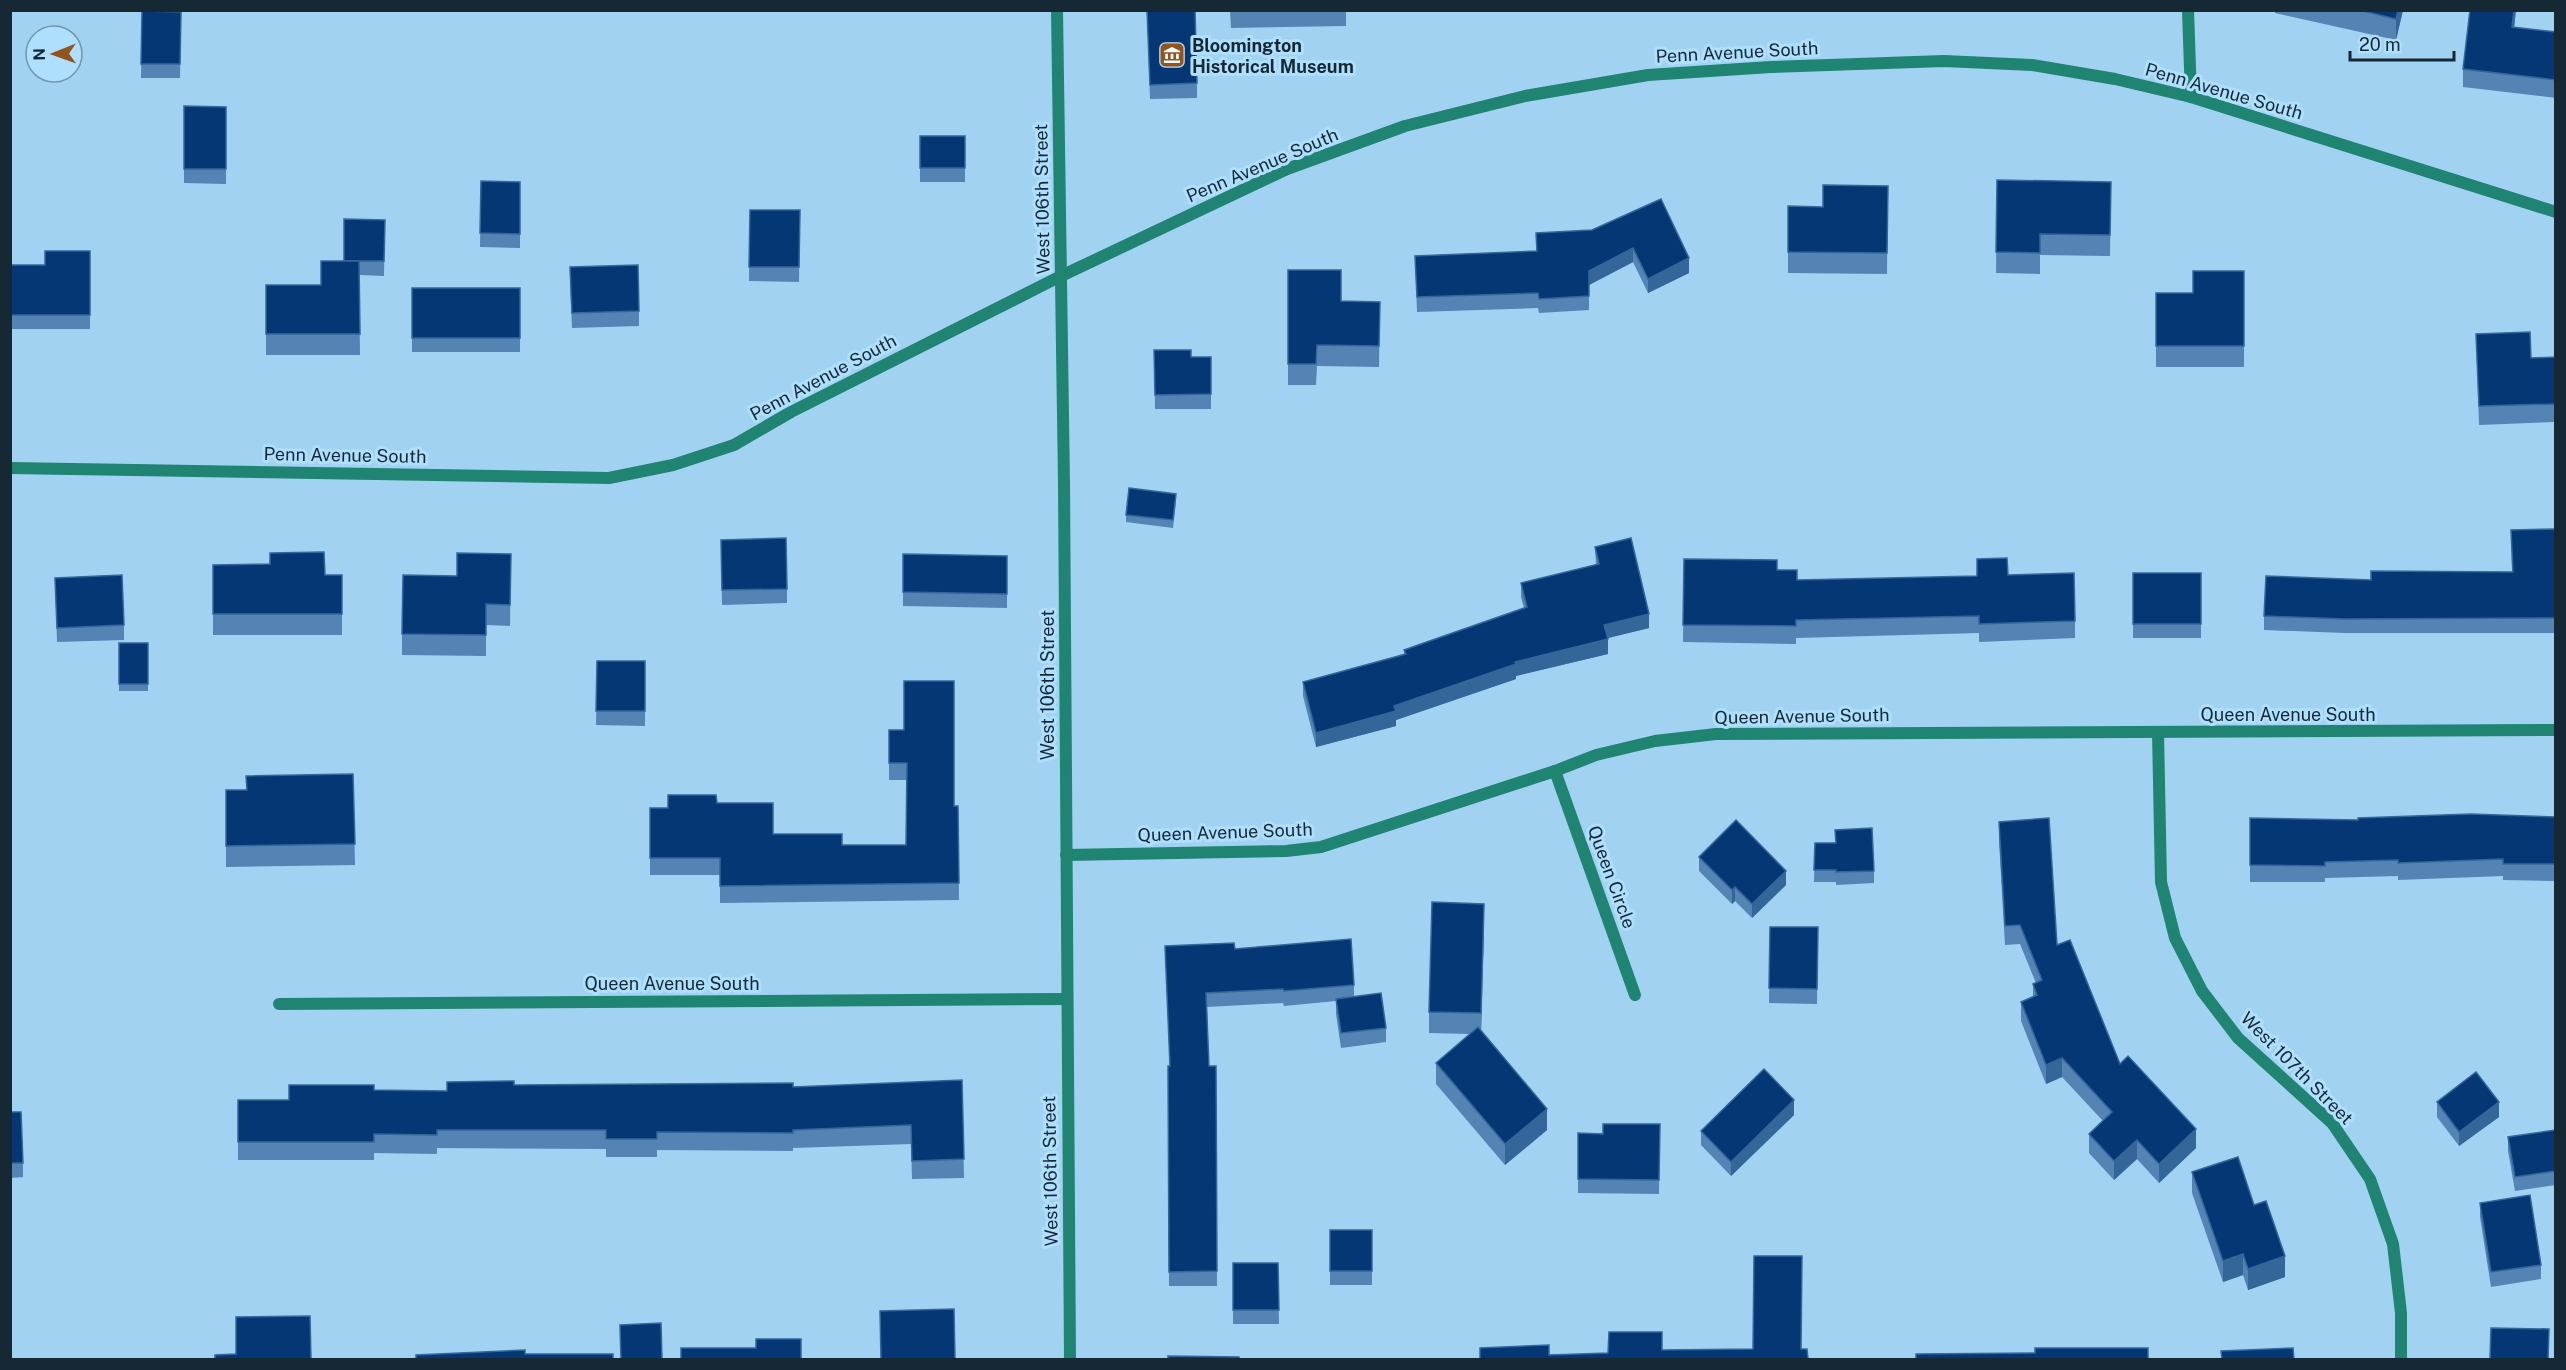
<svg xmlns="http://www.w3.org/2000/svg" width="2566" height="1370" font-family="'Public Sans',sans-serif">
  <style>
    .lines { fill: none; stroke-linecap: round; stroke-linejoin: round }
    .minor { stroke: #1f8471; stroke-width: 12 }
    .tertiary { stroke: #1f8471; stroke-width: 12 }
    .wall { fill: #5484b3 }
    .shaded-wall { fill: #34669a }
    .building { fill: #053775; stroke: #34669a; stroke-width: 1.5 }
    .labels { text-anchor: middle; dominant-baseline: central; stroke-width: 6; stroke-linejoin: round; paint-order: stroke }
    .poi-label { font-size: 18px; font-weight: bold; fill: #152834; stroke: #aedfff; text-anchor: start }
    .street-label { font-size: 18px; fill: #152834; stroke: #aedfff }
  </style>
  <rect width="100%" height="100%" fill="#a2d2f1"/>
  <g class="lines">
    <g class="minor">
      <polyline points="2188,10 2191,97"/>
      <polyline points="10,468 609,478 673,465 734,445 791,412 1061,276 1287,169 1405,126 1525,96 1648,75 1771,67 1944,61 2032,65 2115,79 2191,97 2556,212"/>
      <polyline points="2158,732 2161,882 2175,938 2202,991 2238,1038 2332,1123 2370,1179 2393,1244 2401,1313 2401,1360"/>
      <polyline points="1555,771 1635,995"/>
      <polyline points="1066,855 1286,851 1321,847 1555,771 1596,755 1655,741 1716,734 2556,730"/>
      <polyline points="279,1004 1066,999"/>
    </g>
    <polyline class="tertiary" points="1057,10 1064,483 1070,1360"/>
  </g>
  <g class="wall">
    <polygon points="1147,10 1197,83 1197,98 1150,99"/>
    <polygon points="1230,10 1346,10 1346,26 1231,28"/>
    <polygon points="2275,10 2403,10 2396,40 2275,13"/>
    <polygon points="2516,10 2514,27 2556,32 2556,98 2463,87 2463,69"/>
    <polygon points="142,11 181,12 180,78 141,78"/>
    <polygon points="184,106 226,107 226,184 184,183"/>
    <rect x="920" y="136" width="45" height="46"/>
    <polygon points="1997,180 2111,182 2110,256 2040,255 2040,274 1996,273"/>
    <polygon points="481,181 520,182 520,248 480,247"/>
    <polygon points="1888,186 1887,274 1788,273 1788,206 1823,207"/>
    <polygon points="750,210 800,210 799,282 749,281"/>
    <polygon points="385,220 384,276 359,275 360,355 266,355 266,285 321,285"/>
    <polygon points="1592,230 1689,273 1648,293 1633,262 1589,285 1589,310 1539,313 1538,308 1417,312 1415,256 1536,251 1536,233"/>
    <polygon points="90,251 90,329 10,329 10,265 45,265"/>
    <polygon points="1288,270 1341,301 1380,302 1379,367 1317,366 1316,385 1288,385"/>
    <polygon points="2244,271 2244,367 2156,367 2156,293 2193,293"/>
    <polygon points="570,281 639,311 639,326 572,328"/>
    <rect x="412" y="288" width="108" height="64"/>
    <polygon points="2476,334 2531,358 2556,357 2556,422 2479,425"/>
    <polygon points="1154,350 1191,357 1211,357 1211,409 1155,409"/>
    <polygon points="1176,501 1173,528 1126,522 1126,515"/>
    <polygon points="2556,529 2556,633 2345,633 2264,630 2264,616 2371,580 2512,572 2511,530"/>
    <polygon points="1595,547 1649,628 1608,638 1608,654 1516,676 1516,679 1396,720 1396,726 1316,747 1303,696 1303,682 1404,654 1404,650 1524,608 1521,597 1521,583 1596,565"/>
    <polygon points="511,554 510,626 486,625 486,656 402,655 402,634 457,576"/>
    <polygon points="721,554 787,589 787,603 722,605"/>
    <polygon points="903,554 1007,556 1007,608 903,606"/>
    <polygon points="1684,559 1777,570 1797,580 1977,576 1977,559 2008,575 2075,621 2075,638 1979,642 1979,633 1796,638 1796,644 1683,642"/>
    <polygon points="213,565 325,575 342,575 342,635 213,635"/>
    <rect x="2133" y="573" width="68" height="65"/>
    <polygon points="55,578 124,625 124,640 57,642"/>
    <rect x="119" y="643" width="29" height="48"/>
    <polygon points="597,661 645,661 645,726 596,725"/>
    <polygon points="889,730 954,806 958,806 959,900 720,903 720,875 650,875 650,808 668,808 717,803 773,834 842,845 906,845 907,780 889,780"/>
    <polygon points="353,774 355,865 226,867 226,790 246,790"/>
    <polygon points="2556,817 2556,881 2503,880 2503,876 2398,880 2398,876 2325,878 2325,882 2250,882 2250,818 2358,820"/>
    <polygon points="1999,822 2057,945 2120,1064 2196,1148 2159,1183 2137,1159 2114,1180 2089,1153 2089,1134 2103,1121 2062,1077 2046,1084 2021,1021 2021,1002 2033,997 2033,984 2036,983 2020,944 2005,945 1999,841"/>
    <polygon points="1815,843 1874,871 1874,883 1836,885 1836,882 1814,882"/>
    <polygon points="1699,857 1786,885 1752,918 1735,901 1732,904 1699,871"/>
    <polygon points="1484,925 1481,1031 1547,1130 1505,1165 1436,1084 1436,1063 1470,1034 1429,1033 1429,1012"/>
    <polygon points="1770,927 1818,927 1817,1004 1769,1003"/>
    <polygon points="1165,946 1354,985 1354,997 1386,1028 1386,1042 1341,1048 1336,1014 1336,1001 1284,1006 1283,1003 1207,1007 1209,1066 1216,1066 1217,1286 1169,1286 1168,1066 1170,1066"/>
    <polygon points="962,1080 964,1178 912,1179 911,1144 793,1148 793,1151 657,1150 657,1157 606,1157 606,1149 437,1148 437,1154 374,1153 374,1160 238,1160 238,1100 289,1100 374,1090 447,1091 514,1085 793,1087"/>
    <polygon points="2437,1102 2499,1117 2459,1146 2437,1117"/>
    <polygon points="10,1112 23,1163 23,1177 10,1178"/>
    <polygon points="1794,1115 1731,1176 1701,1145 1701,1131"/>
    <polygon points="1660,1124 1659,1194 1578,1193 1578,1133 1603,1134"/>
    <polygon points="2556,1133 2556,1185 2515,1191 2508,1151 2508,1137"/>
    <polygon points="2192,1172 2285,1277 2248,1290 2243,1275 2223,1282 2192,1193"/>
    <polygon points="2480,1203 2541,1265 2541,1279 2491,1287 2480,1217"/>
    <rect x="1330" y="1230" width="42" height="55"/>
    <polygon points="1233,1263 1278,1263 1279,1324 1233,1324"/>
  </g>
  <g class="shaded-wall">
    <polygon points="2398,10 2403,10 2396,40 2396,19"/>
    <polygon points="2514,10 2516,10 2512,46 2512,27"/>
    <polygon points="1633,248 1633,262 1589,285 1589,271"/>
    <polygon points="1689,258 1689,273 1648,293 1648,279"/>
    <polygon points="1649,614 1649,628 1604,639 1604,625"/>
    <polygon points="1608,639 1608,654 1516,676 1516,679 1396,720 1396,726 1316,747 1316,733 1394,706 1515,662"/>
    <polygon points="1786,871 1786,885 1752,918 1752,904"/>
    <polygon points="1735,887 1735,901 1732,904 1732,890"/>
    <polygon points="1484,904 1484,925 1481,1034 1481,1013"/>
    <polygon points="2062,1058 2062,1077 2046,1084 2046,1065"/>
    <polygon points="1794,1100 1794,1115 1731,1176 1731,1162"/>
    <polygon points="2499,1102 2499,1117 2459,1146 2459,1132"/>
    <polygon points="1547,1109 1547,1130 1505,1165 1505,1144"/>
    <polygon points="2196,1129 2196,1148 2159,1183 2159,1164"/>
    <polygon points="2137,1140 2137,1159 2114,1180 2114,1161"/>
    <polygon points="2243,1254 2243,1275 2223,1282 2223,1261"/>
    <polygon points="2285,1256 2285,1277 2248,1290 2248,1269"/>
  </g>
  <g class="building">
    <polygon points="1147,10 1195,10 1197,83 1150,85"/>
    <polygon points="2359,10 2398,10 2396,19"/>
    <polygon points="2470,10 2514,10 2512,27 2556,32 2556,80 2463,69"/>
    <polygon points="142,11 181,12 180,64 141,64"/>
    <polygon points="184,106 226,107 226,169 184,169"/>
    <rect x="920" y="136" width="45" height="32"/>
    <polygon points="1997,180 2111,182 2110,235 2040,234 2040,253 1996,252"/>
    <polygon points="481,181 520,182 520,234 480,233"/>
    <polygon points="1823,185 1888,186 1887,253 1788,252 1788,206 1823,207"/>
    <polygon points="1661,199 1689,258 1648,279 1633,248 1589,271 1589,296 1539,299 1538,293 1417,297 1415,256 1537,251 1536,233 1592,230"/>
    <polygon points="750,210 800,210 799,267 749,267"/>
    <polygon points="344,219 385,220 384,261 344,261"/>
    <polygon points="45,251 90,251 90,315 10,315 10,265 45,265"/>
    <polygon points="321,261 359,261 360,334 266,334 266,285 321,285"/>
    <polygon points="638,265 639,311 572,313 570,267"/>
    <polygon points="1288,270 1341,270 1341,301 1380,302 1379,346 1317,345 1316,364 1288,364"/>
    <polygon points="2193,271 2244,271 2244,346 2156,346 2156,293 2193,293"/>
    <rect x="412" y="288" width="108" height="50"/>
    <polygon points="2530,332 2531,358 2556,357 2556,404 2479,406 2476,334"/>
    <polygon points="1154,350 1191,350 1191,357 1211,357 1211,394 1155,395"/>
    <polygon points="1129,488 1176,494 1173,520 1126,515"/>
    <polygon points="2556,529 2556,618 2345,619 2264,616 2266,576 2371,580 2371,571 2513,572 2511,530"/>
    <polygon points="786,538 787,589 722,590 721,540"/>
    <polygon points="1631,538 1649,614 1604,625 1608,639 1515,662 1516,664 1394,706 1396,711 1316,733 1303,682 1406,654 1404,650 1527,607 1521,583 1599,564 1595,547"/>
    <polygon points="324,552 325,575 342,575 342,614 213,614 213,565 270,564 270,553"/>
    <polygon points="457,553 511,554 510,605 486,604 486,635 402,634 403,575 457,576"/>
    <polygon points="903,554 1007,556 1007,594 903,592"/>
    <polygon points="2007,558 2008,575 2074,573 2075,621 1979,624 1979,616 1796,620 1796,626 1683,625 1684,559 1777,560 1777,570 1797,570 1797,580 1977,576 1977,559"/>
    <rect x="2133" y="573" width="68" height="51"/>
    <polygon points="122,575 124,625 57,628 55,578"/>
    <rect x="119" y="643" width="29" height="41"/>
    <polygon points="597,661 645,661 645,711 596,711"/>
    <polygon points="904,681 954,681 954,806 958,806 959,883 720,886 720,858 650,858 650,808 668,808 668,795 716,795 717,803 773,803 773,834 842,834 842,845 906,845 907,763 889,763 889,730 904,730"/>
    <polygon points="353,774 355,844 226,846 226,790 247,790 246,776"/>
    <polygon points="2471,814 2556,817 2556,864 2503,864 2503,859 2398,863 2398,860 2325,862 2325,866 2250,865 2250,818 2358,820 2358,818"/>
    <polygon points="2049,818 2057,945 2070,940 2120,1064 2128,1056 2196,1129 2159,1164 2137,1140 2114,1161 2089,1134 2112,1112 2062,1058 2046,1065 2021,1002 2037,995 2033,984 2042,980 2020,925 2005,926 1999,822"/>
    <polygon points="1736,820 1786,871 1752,904 1735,887 1732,890 1699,857"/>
    <polygon points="1872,828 1874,871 1836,872 1836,870 1814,870 1815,843 1836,843 1835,830"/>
    <polygon points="1432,902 1484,904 1481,1013 1429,1012"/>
    <polygon points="1770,927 1818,927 1817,989 1769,988"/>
    <polygon points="1351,939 1354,985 1284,991 1283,989 1206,993 1209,1066 1216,1066 1217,1271 1169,1272 1168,1066 1170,1066 1165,946 1234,943 1235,949"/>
    <polygon points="1381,993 1386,1028 1341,1033 1336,999"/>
    <polygon points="1478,1027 1547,1109 1505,1144 1436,1063"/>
    <polygon points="1764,1069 1794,1100 1731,1162 1701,1131"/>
    <polygon points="2476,1072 2499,1102 2459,1132 2437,1102"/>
    <polygon points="962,1080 964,1159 912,1161 911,1125 793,1130 793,1133 657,1132 657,1139 606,1139 606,1130 437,1130 437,1135 374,1134 374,1142 238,1142 238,1100 289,1100 289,1085 374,1085 374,1090 447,1091 447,1082 514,1081 514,1085 793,1083 793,1087"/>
    <polygon points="10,1112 21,1112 23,1163 10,1163"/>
    <polygon points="1603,1124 1660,1124 1659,1180 1578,1179 1578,1133 1603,1134"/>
    <polygon points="2555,1130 2556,1171 2515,1177 2508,1137"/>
    <polygon points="2238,1157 2254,1205 2266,1201 2285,1256 2248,1269 2243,1254 2223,1261 2192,1172"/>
    <polygon points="2530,1195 2541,1265 2491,1272 2480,1203"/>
    <rect x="1330" y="1230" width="42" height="41"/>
    <polygon points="1754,1256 1802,1256 1801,1349 1807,1349 1808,1359 1480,1359 1480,1348 1549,1345 1549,1355 1608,1353 1609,1332 1662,1332 1662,1350 1753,1349"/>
    <polygon points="1233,1263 1278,1263 1279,1310 1233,1310"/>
    <polygon points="954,1309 955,1359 881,1359 880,1311"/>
    <polygon points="310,1316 311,1359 215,1359 215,1355 236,1354 236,1317"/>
    <polygon points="661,1323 662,1359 621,1359 620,1325"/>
    <polygon points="2491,1328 2549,1329 2548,1359 2490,1359"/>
    <polygon points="756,1339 801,1339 801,1359 681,1359 681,1348 756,1348"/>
    <polygon points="2035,1348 2148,1348 2148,1359 1916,1359 1916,1354 2035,1353"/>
    <polygon points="2293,1348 2294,1359 2222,1359 2221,1351"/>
    <polygon points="525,1350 525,1354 613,1354 613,1359 416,1359 416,1355"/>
    <polygon points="1168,1356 1239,1357 1239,1359 1168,1359"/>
  </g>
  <defs>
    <g id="museum-square" transform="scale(1.35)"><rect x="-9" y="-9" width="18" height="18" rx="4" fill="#93541c" stroke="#aedfff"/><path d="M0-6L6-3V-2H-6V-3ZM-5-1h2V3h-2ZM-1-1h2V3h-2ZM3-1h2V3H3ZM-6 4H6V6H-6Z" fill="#fff"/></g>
  </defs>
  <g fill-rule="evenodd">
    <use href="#museum-square" x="1172" y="55"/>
  </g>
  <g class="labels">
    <g class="poi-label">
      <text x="1192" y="45">Bloomington<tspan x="1192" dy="21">Historical Museum</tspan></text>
    </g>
    <g class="street-label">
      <text transform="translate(1737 52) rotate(-3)">Penn Avenue South</text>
      <text transform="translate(2224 91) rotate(16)">Penn Avenue South</text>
      <text transform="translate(1262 165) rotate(-23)">Penn Avenue South</text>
      <text transform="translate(1042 199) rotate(-91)">West 106th Street</text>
      <text transform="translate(823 377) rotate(-28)">Penn Avenue South</text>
      <text transform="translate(345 455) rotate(1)">Penn Avenue South</text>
      <text transform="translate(1047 685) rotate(-90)">West 106th Street</text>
      <text x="2288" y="714">Queen Avenue South</text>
      <text transform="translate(1802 716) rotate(-1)">Queen Avenue South</text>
      <text transform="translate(1225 832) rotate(-2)">Queen Avenue South</text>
      <text transform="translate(1612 877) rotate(70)">Queen Circle</text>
      <text x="672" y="983">Queen Avenue South</text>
      <text transform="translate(2297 1068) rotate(45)">West 107th Street</text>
      <text transform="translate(1050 1171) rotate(-91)">West 106th Street</text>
    </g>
  </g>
  <rect width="2566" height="1370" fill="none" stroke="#152834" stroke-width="24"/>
  <g transform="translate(54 54) rotate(269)"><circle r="28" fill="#aedfff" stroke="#7196ae" stroke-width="1.5"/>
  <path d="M0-4.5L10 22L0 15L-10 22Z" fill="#93541c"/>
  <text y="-9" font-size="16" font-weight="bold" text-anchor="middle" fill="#152834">N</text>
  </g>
  <path d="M2350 51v9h104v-9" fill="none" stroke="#152834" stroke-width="3"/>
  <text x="2359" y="51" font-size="18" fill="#152834" stroke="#aedfff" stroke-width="4.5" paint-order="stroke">20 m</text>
</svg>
